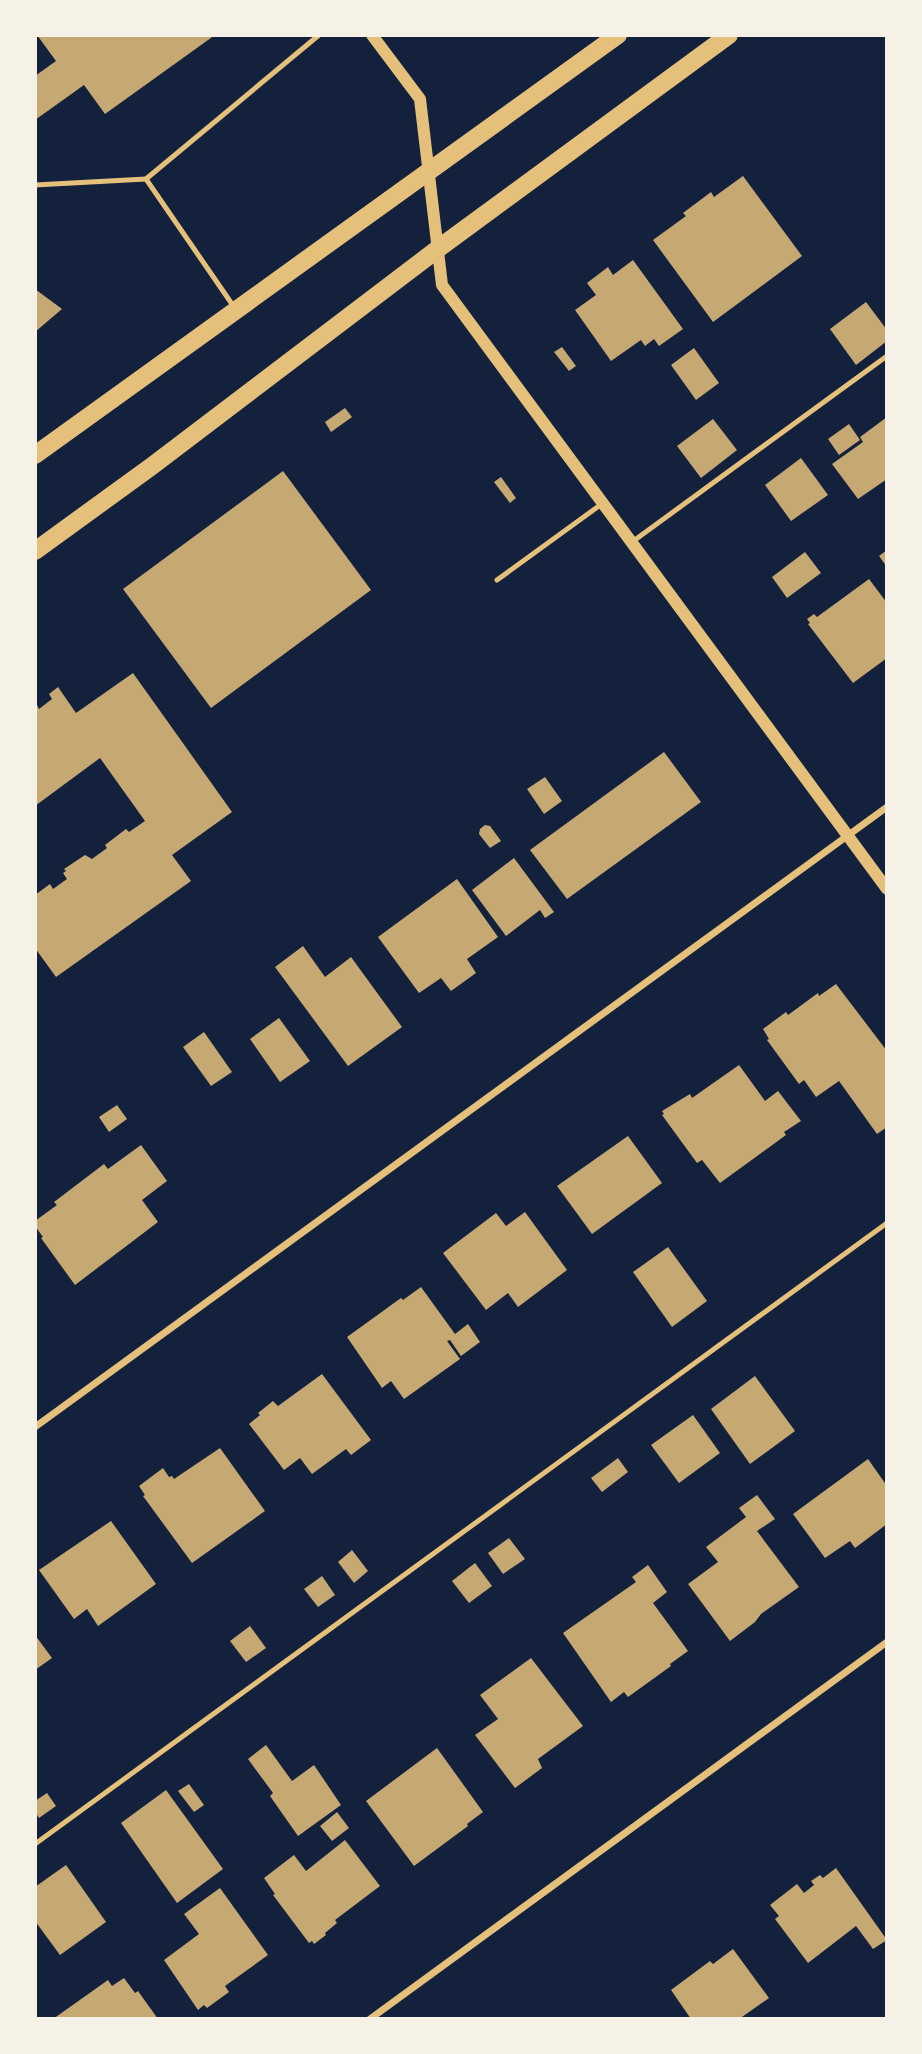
<svg xmlns="http://www.w3.org/2000/svg" width="922" height="2054" font-family="Signika,sans-serif">
  <style>
    .building { fill: #c6a872 }
    .lines { fill: none; stroke-linecap: round; stroke-linejoin: round }
    .service { stroke: #e5c07b; stroke-width: 5 }
    .minor { stroke: #e5c07b; stroke-width: 7 }
    .tertiary { stroke: #e5c07b; stroke-width: 12 }
    .primary { stroke: #e5c07b; stroke-width: 18 }
  </style>
  <rect width="100%" height="100%" fill="#14213d"/>
  <g class="building">
    <polygon points="37,35 215,35 105,114 84,85 35,120 35,76 56,61"/>
    <polygon points="743,176 802,256 713,322 653,240 686,216 683,213 711,192 714,197"/>
    <polygon points="633,260 683,329 659,346 654,339 645,346 641,340 611,361 575,310 596,295 587,283 608,267 613,275"/>
    <polygon points="35,289 62,309 35,332"/>
    <polygon points="866,302 887,330 887,341 856,365 830,329"/>
    <polygon points="562,347 576,366 569,371 554,352"/>
    <polygon points="694,348 719,383 696,400 671,365"/>
    <polygon points="345,408 352,417 331,432 325,422"/>
    <polygon points="887,417 887,479 858,499 832,464 863,442 860,437"/>
    <polygon points="713,419 737,450 701,478 677,446"/>
    <polygon points="849,424 860,440 839,455 828,439"/>
    <polygon points="801,458 828,495 791,521 765,485"/>
    <polygon points="283,471 371,590 211,708 123,589"/>
    <polygon points="501,477 516,498 510,503 494,482"/>
    <polygon points="887,550 887,567 879,556"/>
    <polygon points="805,552 821,573 787,598 772,577"/>
    <polygon points="869,579 887,603 887,658 853,683 808,624 810,623 807,619 814,614 817,617"/>
    <polygon points="133,673 232,812 172,855 191,881 56,977 35,948 35,895 50,884 53,889 67,879 63,873 66,871 64,869 85,855 92,859 107,848 105,845 126,829 129,832 145,821 100,758 35,806 35,706 37,705 39,709 52,699 49,694 58,687 76,713"/>
    <polygon points="664,752 701,802 567,899 530,850"/>
    <polygon points="545,777 562,801 544,814 527,789"/>
    <polygon points="485,825 490,826 501,841 490,848 479,834 480,829"/>
    <polygon points="514,858 554,912 545,918 540,910 506,936 472,890"/>
    <polygon points="457,879 498,937 467,959 476,973 451,991 441,978 419,993 378,937"/>
    <polygon points="303,946 325,977 351,957 402,1027 348,1066 275,967"/>
    <polygon points="836,984 887,1051 887,1127 877,1134 839,1081 816,1097 804,1080 799,1084 767,1040 769,1039 763,1029 786,1012 788,1015 818,993 819,996"/>
    <polygon points="279,1018 310,1061 280,1082 250,1039"/>
    <polygon points="204,1032 232,1072 211,1086 183,1047"/>
    <polygon points="739,1065 765,1101 778,1091 801,1121 784,1132 786,1135 720,1183 702,1160 697,1163 662,1115 664,1114 662,1111 690,1094 692,1098"/>
    <polygon points="117,1105 127,1119 109,1132 99,1117"/>
    <polygon points="628,1136 662,1183 592,1234 557,1186"/>
    <polygon points="141,1145 167,1181 142,1200 158,1222 75,1285 41,1238 43,1237 35,1226 35,1221 57,1205 54,1202 104,1164 108,1169"/>
    <polygon points="525,1212 567,1270 518,1307 508,1293 486,1310 443,1253 496,1213 506,1226"/>
    <polygon points="668,1247 707,1301 672,1327 633,1272"/>
    <polygon points="421,1287 455,1334 468,1324 480,1342 461,1356 450,1340 447,1341 460,1359 404,1399 391,1381 382,1388 347,1337 401,1298 403,1300"/>
    <polygon points="322,1374 371,1440 351,1455 346,1449 312,1474 300,1458 284,1470 249,1424 260,1415 258,1413 273,1401 278,1406"/>
    <polygon points="755,1376 795,1431 750,1464 711,1409"/>
    <polygon points="693,1415 720,1453 679,1483 651,1445"/>
    <polygon points="220,1448 265,1511 192,1563 143,1496 145,1495 139,1486 163,1468 169,1477 172,1476 174,1479"/>
    <polygon points="618,1458 628,1472 602,1492 591,1478"/>
    <polygon points="868,1459 887,1486 887,1524 855,1548 850,1541 825,1558 793,1514"/>
    <polygon points="757,1495 775,1519 757,1531 799,1587 761,1614 755,1622 730,1641 688,1584 718,1562 706,1547 746,1517 739,1508"/>
    <polygon points="111,1521 156,1584 98,1626 87,1609 74,1619 39,1570"/>
    <polygon points="509,1538 525,1559 503,1574 488,1553"/>
    <polygon points="352,1550 368,1571 354,1583 338,1562"/>
    <polygon points="475,1563 492,1586 469,1603 452,1581"/>
    <polygon points="648,1565 667,1592 653,1603 688,1651 670,1664 671,1666 628,1697 624,1692 611,1702 563,1633 636,1582 632,1577"/>
    <polygon points="322,1576 335,1595 318,1607 304,1589"/>
    <polygon points="250,1626 266,1648 246,1662 230,1641"/>
    <polygon points="35,1635 52,1658 35,1670"/>
    <polygon points="531,1658 583,1726 538,1759 542,1768 515,1788 475,1735 498,1719 480,1695"/>
    <polygon points="266,1745 292,1781 314,1765 341,1805 298,1836 270,1796 273,1793 248,1759"/>
    <polygon points="437,1748 483,1812 467,1824 468,1826 414,1866 366,1801"/>
    <polygon points="189,1784 204,1805 194,1812 178,1791"/>
    <polygon points="166,1790 223,1869 177,1903 121,1823"/>
    <polygon points="47,1793 56,1806 39,1818 35,1812 35,1801"/>
    <polygon points="337,1812 349,1828 332,1841 320,1826"/>
    <polygon points="345,1840 380,1886 335,1920 337,1923 325,1933 326,1935 314,1944 312,1941 309,1943 273,1895 275,1894 264,1878 294,1855 306,1871"/>
    <polygon points="66,1865 106,1922 60,1955 35,1921 35,1887"/>
    <polygon points="836,1868 887,1940 873,1949 856,1926 808,1963 775,1919 779,1916 770,1905 797,1884 804,1893 814,1885 811,1881 820,1875 823,1878"/>
    <polygon points="220,1888 268,1955 225,1986 229,1992 207,2008 204,2005 198,2010 164,1960 199,1934 184,1914"/>
    <polygon points="733,1949 769,1998 739,2019 691,2019 671,1990 710,1961 713,1964"/>
    <polygon points="124,1978 135,1993 138,1991 158,2019 53,2019 108,1980 112,1986"/>
  </g>
  <g class="lines">
    <g class="service">
      <polyline points="146,179 319,35"/>
      <polyline points="35,185 146,179 234,307"/>
      <polyline points="632,542 887,356"/>
      <polyline points="497,580 603,503"/>
      <polyline points="35,1844 887,1223"/>
    </g>
    <g class="minor">
      <polyline points="35,1427 887,807"/>
      <polyline points="370,2019 887,1642"/>
    </g>
    <polyline class="tertiary" points="372,35 420,99 442,285 887,889"/>
    <g class="primary">
      <polyline points="35,455 618,35"/>
      <polyline points="35,551 152,466 439,248 729,35"/>
    </g>
  </g>
  <rect width="922" height="2054" fill="none" stroke="#f6f1e7" stroke-width="74"/>
</svg>
